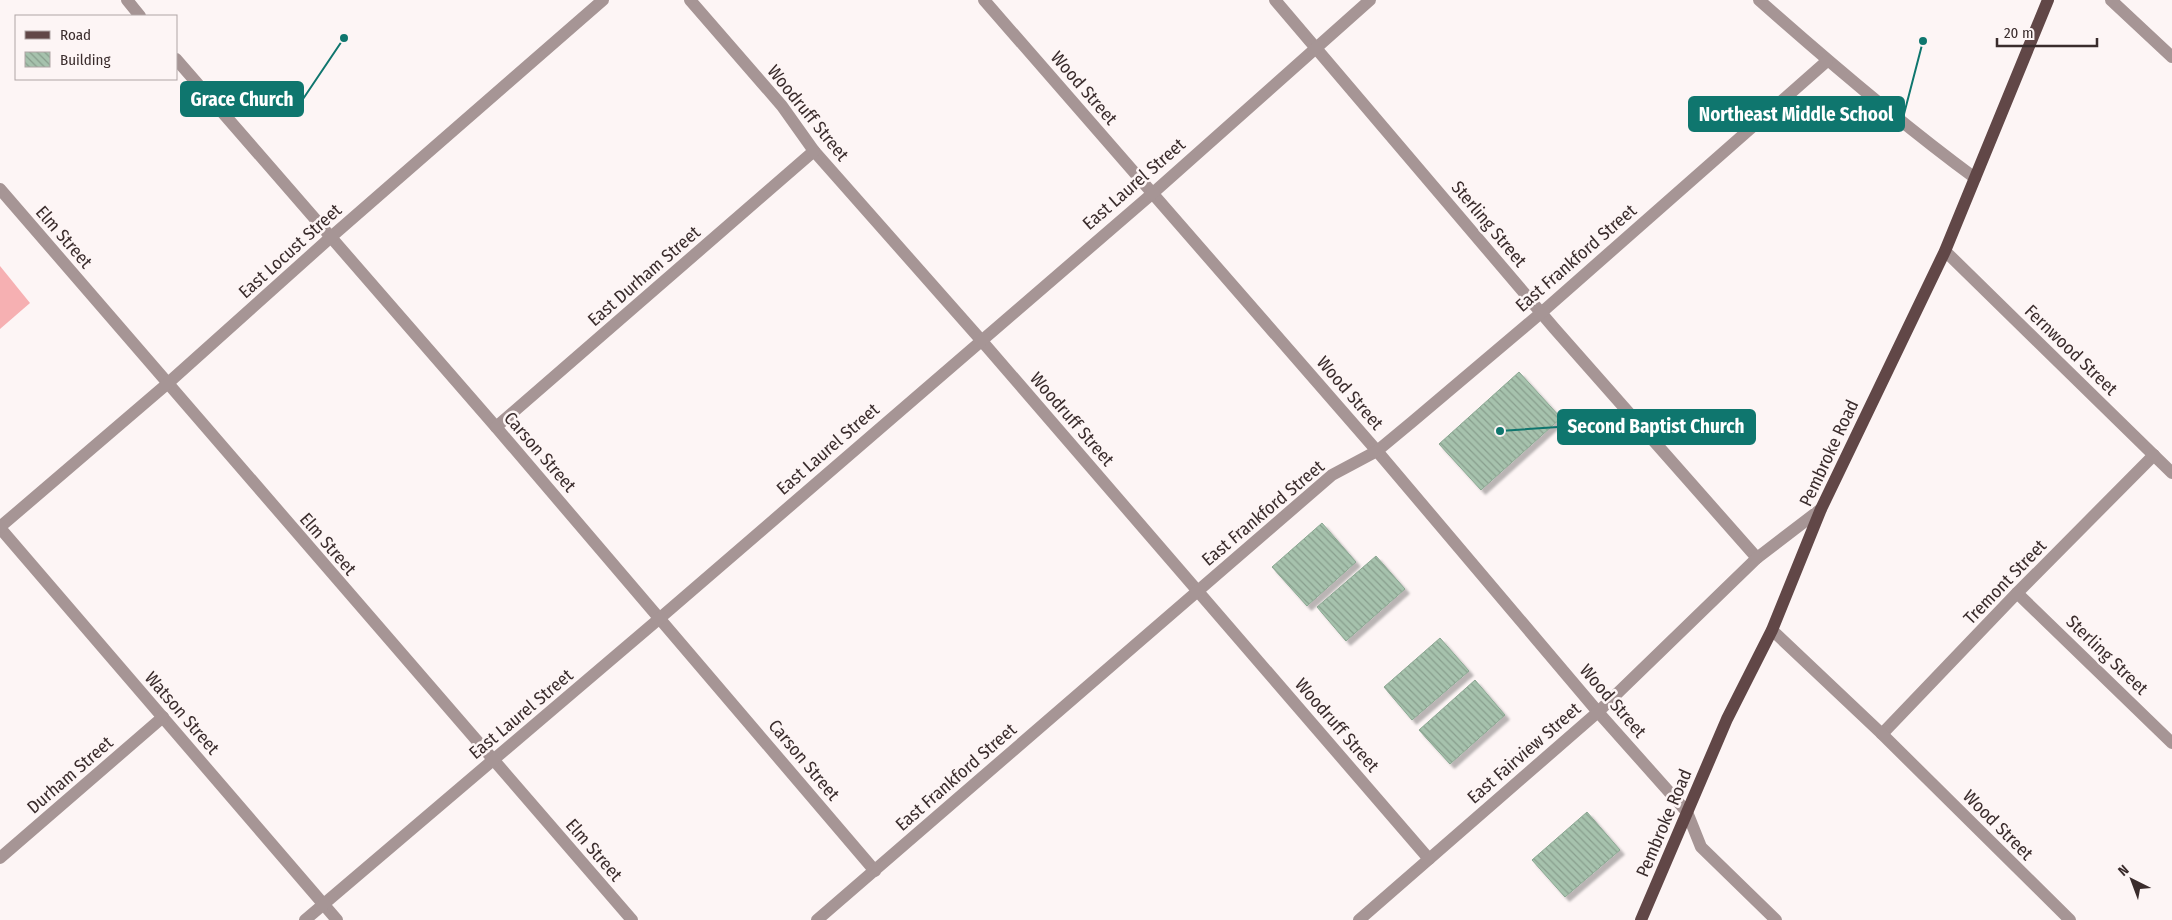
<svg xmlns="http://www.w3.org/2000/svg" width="2172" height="920" font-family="'Fira Sans Condensed',sans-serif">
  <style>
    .garden { fill: #f6b0b2 }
    .building { fill: url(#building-back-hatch); stroke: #8ba792; filter: url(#shadow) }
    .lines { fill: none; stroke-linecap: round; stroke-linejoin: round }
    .lane { stroke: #a69595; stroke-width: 12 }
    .street { stroke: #a69595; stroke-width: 12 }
    .primary { stroke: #614747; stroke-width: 12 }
    .labels { text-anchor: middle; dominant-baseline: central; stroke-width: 5; stroke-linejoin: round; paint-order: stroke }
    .street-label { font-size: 18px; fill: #3a2c2c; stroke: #fdf5f5 }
    .leader { fill: none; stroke: #0f766e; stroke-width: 2 }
    .callout-dot { fill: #0f766e; stroke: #fdf5f5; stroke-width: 2 }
    .callout { fill: #0f766e; stroke: #0f766e; stroke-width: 2 }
    .callout-label { font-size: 19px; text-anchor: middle; font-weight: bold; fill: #fff }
  </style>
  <defs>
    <pattern id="building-back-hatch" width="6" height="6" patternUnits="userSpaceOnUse" patternTransform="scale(1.25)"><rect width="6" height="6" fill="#a6c2ad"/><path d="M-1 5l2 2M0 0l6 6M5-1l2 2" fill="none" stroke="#889e8d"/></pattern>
    <filter id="shadow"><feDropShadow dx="4.5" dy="4.5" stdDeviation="1" flood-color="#0004"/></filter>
  </defs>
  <rect width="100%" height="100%" fill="#fdf5f5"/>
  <polygon class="garden" points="0,266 30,303 0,329"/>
  <g class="building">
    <polygon points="1519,372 1561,418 1481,490 1439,444"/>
    <polygon points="1322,523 1356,562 1307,606 1272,567"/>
    <polygon points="1376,556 1405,589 1346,641 1317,607"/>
    <polygon points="1440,638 1469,671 1412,720 1384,687"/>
    <polygon points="1475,680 1505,715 1450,764 1419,730"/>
    <polygon points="1587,812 1620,850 1565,897 1532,860"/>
  </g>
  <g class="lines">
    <g class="lane">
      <polyline points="127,0 140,16"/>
      <polyline points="690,0 782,106 814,151 981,340 1429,859"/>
      <polyline points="1275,0 1554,328 1757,558"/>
      <polyline points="176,59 496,427 875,871"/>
      <polyline points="496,427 814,151"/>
      <polyline points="0,528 337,920"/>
      <polyline points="2017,593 2172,743"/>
      <polyline points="1882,734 2017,593 2154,455"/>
      <polyline points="1687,812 1701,847 1776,920"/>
      <polyline points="0,858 163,717"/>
    </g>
    <g class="street">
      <polyline points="984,0 1377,451 1598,712 1687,812"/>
      <path d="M 1759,0 C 1829,62 1900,123 1975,178"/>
      <polyline points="2111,0 2172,57"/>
      <polyline points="0,189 632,920"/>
      <polyline points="1945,251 2172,473"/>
      <polyline points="0,527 167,384 331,237 603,0"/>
      <polyline points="1772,630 1882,734 2070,920"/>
      <polyline points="305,920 660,618 1153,193 1370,0"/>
      <polyline points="817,920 1332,475 1377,451 1412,422 1541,313 1827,61"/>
      <polyline points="1359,920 1598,712 1757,558 1821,509"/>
    </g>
    <polyline class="primary" points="1641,920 1727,719 1772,630 1821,509 1945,251 2048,0"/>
  </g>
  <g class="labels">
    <g class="street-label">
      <text transform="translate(1084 88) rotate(49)">Wood Street</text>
      <text transform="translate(808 113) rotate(51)">Woodruff Street</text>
      <text transform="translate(1134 184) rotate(-41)">East Laurel Street</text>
      <text transform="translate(1489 224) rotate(50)">Sterling Street</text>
      <text transform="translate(64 237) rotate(49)">Elm Street</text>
      <text transform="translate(290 251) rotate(-42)">East Locust Street</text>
      <text transform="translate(1576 258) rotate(-41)">East Frankford Street</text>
      <text transform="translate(644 276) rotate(-41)">East Durham Street</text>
      <text transform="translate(2071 350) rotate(44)">Fernwood Street</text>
      <text transform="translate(1350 393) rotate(49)">Wood Street</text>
      <text transform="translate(1072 419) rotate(49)">Woodruff Street</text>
      <text transform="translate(828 449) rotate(-41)">East Laurel Street</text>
      <text transform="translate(540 452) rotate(49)">Carson Street</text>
      <text transform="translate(1829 453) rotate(-65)">Pembroke Road</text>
      <text transform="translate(1263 513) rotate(-40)">East Frankford Street</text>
      <text transform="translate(328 544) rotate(49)">Elm Street</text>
      <text transform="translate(2005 582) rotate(-46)">Tremont Street</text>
      <text transform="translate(2107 655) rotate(44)">Sterling Street</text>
      <text transform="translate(1613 701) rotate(49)">Wood Street</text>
      <text transform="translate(182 713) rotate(49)">Watson Street</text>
      <text transform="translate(521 714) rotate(-40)">East Laurel Street</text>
      <text transform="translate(1337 725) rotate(49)">Woodruff Street</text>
      <text transform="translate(1524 753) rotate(-41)">East Fairview Street</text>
      <text transform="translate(804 760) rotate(50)">Carson Street</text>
      <text transform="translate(70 775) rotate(-41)">Durham Street</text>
      <text transform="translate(956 777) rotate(-41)">East Frankford Street</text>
      <text transform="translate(1664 823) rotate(-67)">Pembroke Road</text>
      <text transform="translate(1998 825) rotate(45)">Wood Street</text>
      <text transform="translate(594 850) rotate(49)">Elm Street</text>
    </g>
  </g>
  <path class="leader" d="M344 38L303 99M1923 41L1904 114M1500 431L1558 427"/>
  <g class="callout-dot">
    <circle cx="344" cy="38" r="5"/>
    <circle cx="1923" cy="41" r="5"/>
    <circle cx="1500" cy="431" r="5"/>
  </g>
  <g class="callout">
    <rect x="181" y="82" width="122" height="34" rx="5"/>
    <rect x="1689" y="97" width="215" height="34" rx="5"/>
    <rect x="1558" y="410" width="197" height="34" rx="5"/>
  </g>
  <g class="callout-label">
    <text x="242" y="106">Grace Church</text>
    <text x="1796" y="121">Northeast Middle School</text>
    <text x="1656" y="433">Second Baptist Church</text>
  </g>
  <rect x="15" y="15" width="162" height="65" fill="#fdf5f5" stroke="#afa5a5"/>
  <rect x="25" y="31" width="25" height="8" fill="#614747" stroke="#afa5a5"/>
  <text x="60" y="40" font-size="15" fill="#3a2c2c">Road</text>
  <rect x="25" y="52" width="25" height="15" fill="url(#building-back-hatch)" stroke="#afa5a5"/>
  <text x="60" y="65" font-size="15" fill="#3a2c2c">Building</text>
  <g transform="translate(2132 880) rotate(318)" stroke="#fdf5f5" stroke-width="4" paint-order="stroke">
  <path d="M0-4L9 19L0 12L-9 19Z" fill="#3a2c2c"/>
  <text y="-8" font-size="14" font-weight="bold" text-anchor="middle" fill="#3a2c2c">N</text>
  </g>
  <path d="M1997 38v8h100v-8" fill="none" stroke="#3a2c2c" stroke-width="2.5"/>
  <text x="2004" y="38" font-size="15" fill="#3a2c2c" stroke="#fdf5f5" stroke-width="4" paint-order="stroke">20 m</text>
</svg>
